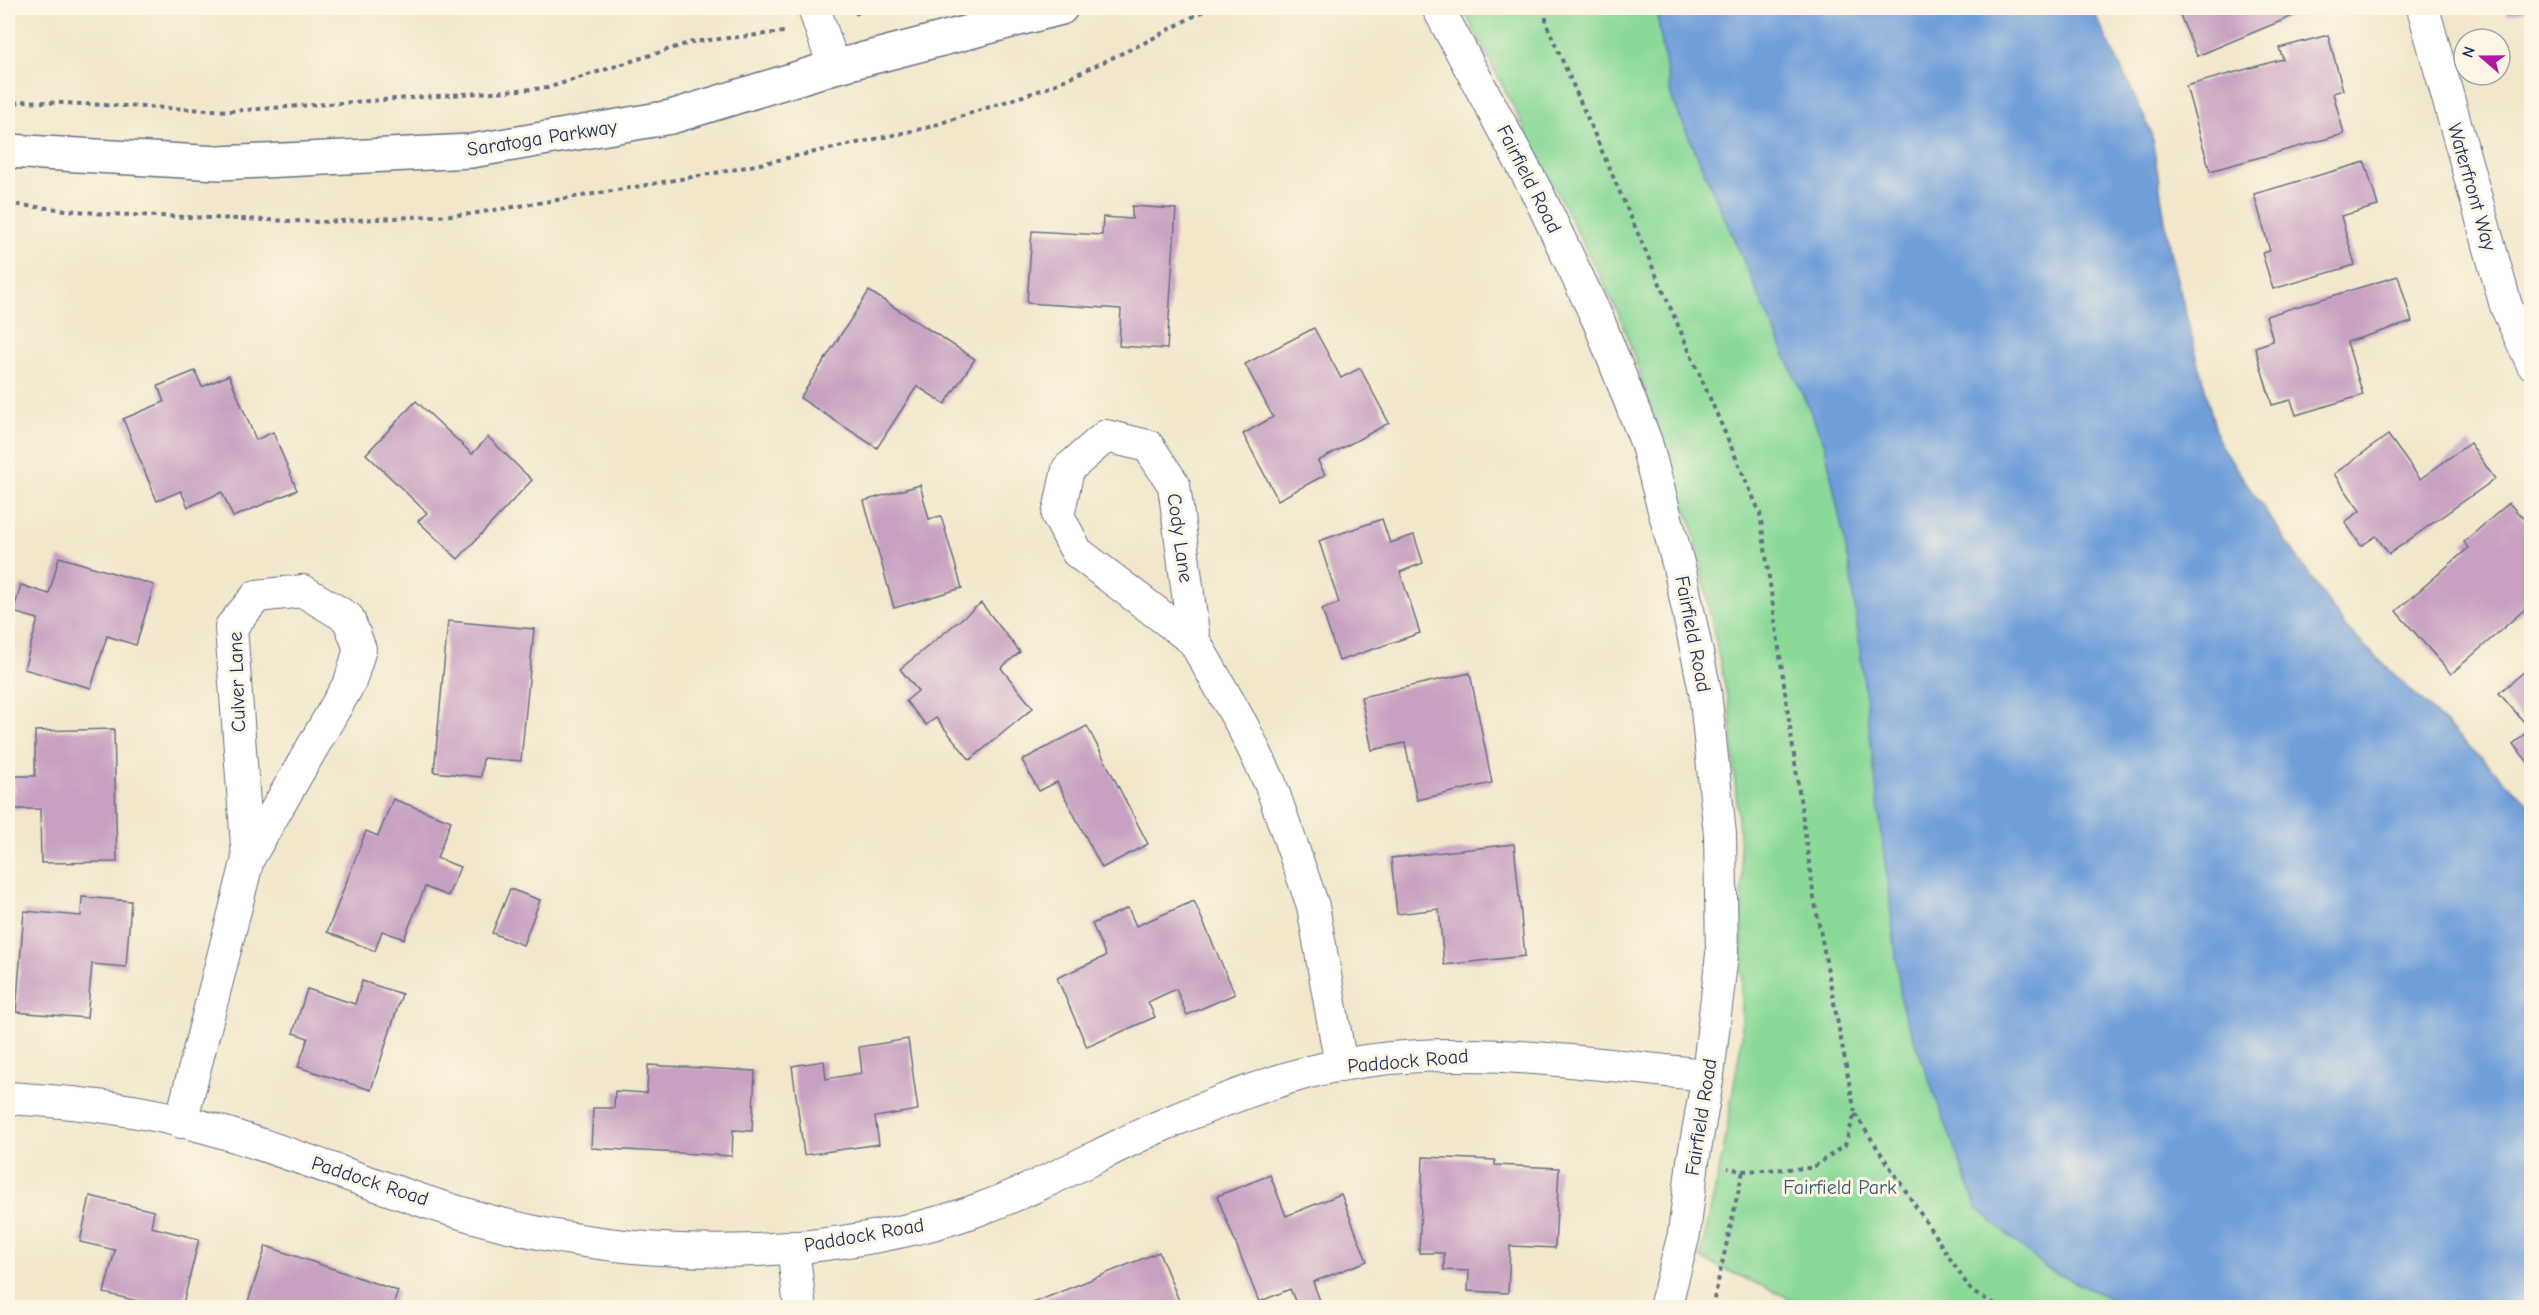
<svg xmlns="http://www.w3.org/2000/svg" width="2539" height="1315" font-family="'Comic Neue',sans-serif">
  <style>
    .green { fill: #8ad998; stroke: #52847b; stroke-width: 1.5 }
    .water { fill: #709fd9; stroke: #46679c; stroke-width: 1.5 }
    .building { fill: #c7a0c1 }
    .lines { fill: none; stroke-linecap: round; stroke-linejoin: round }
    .minor-casing { stroke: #666f84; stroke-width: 34 }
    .tertiary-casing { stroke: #666f84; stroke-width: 36 }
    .path { stroke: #666f84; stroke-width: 4; stroke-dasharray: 4.5 4.5; stroke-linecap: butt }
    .minor { stroke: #fff; stroke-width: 32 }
    .tertiary { stroke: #fff; stroke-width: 33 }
    .labels { text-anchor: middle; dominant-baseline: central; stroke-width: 6; stroke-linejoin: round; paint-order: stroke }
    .street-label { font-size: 20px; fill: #1b2f5e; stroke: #fcf5e5 }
    .park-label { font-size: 20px; fill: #375a6c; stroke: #fcf5e5 }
  </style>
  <rect width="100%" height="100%" fill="#fcf5e5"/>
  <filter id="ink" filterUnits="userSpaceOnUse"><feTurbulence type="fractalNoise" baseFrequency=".0167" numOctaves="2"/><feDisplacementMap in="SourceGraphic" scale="12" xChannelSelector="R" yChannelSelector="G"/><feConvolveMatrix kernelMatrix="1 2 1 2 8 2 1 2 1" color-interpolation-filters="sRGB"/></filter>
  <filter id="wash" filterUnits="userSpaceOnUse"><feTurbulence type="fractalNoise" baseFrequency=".008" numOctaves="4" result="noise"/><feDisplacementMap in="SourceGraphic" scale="24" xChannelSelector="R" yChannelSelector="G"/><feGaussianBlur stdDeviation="1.35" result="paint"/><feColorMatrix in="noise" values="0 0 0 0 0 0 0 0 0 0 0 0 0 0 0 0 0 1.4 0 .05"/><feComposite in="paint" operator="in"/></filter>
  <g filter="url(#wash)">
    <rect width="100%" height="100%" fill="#f2e7cb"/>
    <polygon class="green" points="1463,8 1656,8 1671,96 1825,445 1851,573 2046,1268 2128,1307 1809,1307 1700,1258 1723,1153 1742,1036 1742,874 1730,711 1693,529 1620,316"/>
    <polygon class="water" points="1656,8 2085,8 2097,18 2151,131 2170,252 2219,443 2346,628 2531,806 2531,1307 2128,1307 2046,1268 1977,1208 1902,1007 1851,573 1825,445 1671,96"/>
    <g id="blocks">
      <g class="building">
        <polygon points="2177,8 2312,8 2197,56"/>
        <polygon points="2505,8 2532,8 2532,9 2507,16"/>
        <polygon points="2328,35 2343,90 2333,93 2344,134 2210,171 2186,86 2283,59 2279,48"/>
        <polygon points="2365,162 2378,206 2341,216 2355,265 2273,289 2262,253 2270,251 2254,194"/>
        <polygon points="1132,206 1176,209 1167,349 1119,346 1121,309 1027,303 1032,231 1102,235 1103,217 1132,219"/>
        <polygon points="2398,276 2412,322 2347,342 2363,395 2296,415 2291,400 2272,405 2255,347 2273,341 2266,316"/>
        <polygon points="869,291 975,359 945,404 917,386 877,448 800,398"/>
        <polygon points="1314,328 1341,378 1360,368 1389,423 1318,461 1325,475 1278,500 1243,434 1273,417 1245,364"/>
        <polygon points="195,371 202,387 229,375 256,440 273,432 297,490 233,517 222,492 188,507 181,491 157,501 123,419 164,402 158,386"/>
        <polygon points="416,401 472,454 488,437 532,480 458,559 418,521 427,513 366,454"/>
        <polygon points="2388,435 2420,479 2470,443 2495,479 2389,554 2376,536 2361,546 2345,522 2360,511 2334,474"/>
        <polygon points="920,485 929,519 941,516 962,588 894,608 864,501"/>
        <polygon points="2509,503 2532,528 2532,603 2451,674 2396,611 2468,548 2464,542"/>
        <polygon points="1382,519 1390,543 1414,535 1423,563 1400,572 1420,633 1339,661 1322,609 1339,603 1319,541"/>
        <polygon points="59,557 154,585 136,645 107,636 91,688 24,669 38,619 13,612 21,585 49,594"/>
        <polygon points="981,603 1020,652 1001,668 1033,708 970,760 936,718 926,725 906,701 918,691 900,669"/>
        <polygon points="448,621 534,629 521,761 483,758 481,777 434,772"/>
        <polygon points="2532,665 2532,767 2513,744 2530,729 2499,693"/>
        <polygon points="1470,673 1492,783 1417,800 1405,743 1372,750 1361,697"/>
        <polygon points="1087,726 1148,844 1102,868 1057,782 1039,791 1022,760"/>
        <polygon points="114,729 117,862 41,863 40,809 14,809 14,776 35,776 35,731"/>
        <polygon points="393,799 451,821 437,858 460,867 448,896 425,887 404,939 382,931 375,951 327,932 366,831 378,836"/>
        <polygon points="1514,844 1525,956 1444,965 1439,909 1397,914 1391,858"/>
        <polygon points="510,889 540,900 523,945 492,933"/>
        <polygon points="82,897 131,901 126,967 92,964 87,1018 16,1012 24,911 81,916"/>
        <polygon points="1194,901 1235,994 1187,1015 1176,989 1148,1002 1155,1017 1087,1047 1057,978 1106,956 1092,924 1128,908 1136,926"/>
        <polygon points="362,981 402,994 371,1090 298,1067 308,1038 293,1033 307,989 355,1004"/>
        <polygon points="908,1039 918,1110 875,1117 879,1144 804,1155 792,1066 824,1061 826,1079 862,1073 859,1047"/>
        <polygon points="648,1065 755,1071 752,1131 733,1130 732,1156 591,1148 593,1108 614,1108 615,1091 647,1093"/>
        <polygon points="1423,1157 1495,1160 1495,1165 1559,1168 1555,1248 1510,1246 1508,1293 1468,1291 1469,1271 1444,1270 1444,1253 1419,1253"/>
        <polygon points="1270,1175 1286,1216 1341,1194 1367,1261 1313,1282 1321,1303 1309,1308 1298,1308 1290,1289 1259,1302 1217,1196"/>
        <polygon points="90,1196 154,1211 151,1227 199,1239 182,1308 166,1308 104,1293 115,1250 80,1242"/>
        <polygon points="266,1246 398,1291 392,1308 246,1308"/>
        <polygon points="1159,1252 1182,1308 1023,1308 1023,1307"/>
      </g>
    </g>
  </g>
  <g filter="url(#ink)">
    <use href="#blocks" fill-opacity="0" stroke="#666f84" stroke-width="1.5"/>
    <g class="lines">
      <g class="minor-casing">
        <g id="minor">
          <polyline points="814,8 834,67"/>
          <polyline points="1438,8 1540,198 1599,322 1646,442 1679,567 1705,691 1720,834 1722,954 1708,1075 1693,1161 1684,1234 1665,1308"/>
          <polyline points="2423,8 2506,306 2532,363"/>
          <polyline points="1194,641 1077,552 1058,516 1068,469 1106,436 1148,446 1174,485 1194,641 1243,727 1270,783 1313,906 1341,1066"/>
          <path d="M 8,1098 C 74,1102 143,1109 208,1128 C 320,1160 429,1211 544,1234 C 611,1247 686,1253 755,1250 C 827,1247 912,1234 980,1209 C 1041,1187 1097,1155 1156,1128 C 1198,1110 1244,1092 1288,1078 C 1424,1036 1569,1062 1708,1075"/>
          <polyline points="181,1122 248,859 350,682 360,649 348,618 303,591 257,596 231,627 248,859"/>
          <polyline points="793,1247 800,1308"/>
        </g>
      </g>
      <g class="tertiary-casing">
        <polyline id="tertiary" points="8,151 219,163 471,151 671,117 834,67 1061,8"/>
      </g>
      <g class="path">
        <polyline points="1546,8 1546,23 1760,513 1814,898 1855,1113 1845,1145 1812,1168 1743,1171 1728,1168"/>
        <polyline points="855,14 868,8"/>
        <polyline points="8,110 20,101 231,111 547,88 692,42 784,32"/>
        <polyline points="8,204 106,214 320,222 470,214 612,191 732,170 926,128 1047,88 1144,43 1209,8"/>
        <polyline points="1855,1114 1972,1292 2003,1308"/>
        <polyline points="1712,1308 1743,1171"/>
      </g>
      <use href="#minor" class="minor"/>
      <use href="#tertiary" class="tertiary"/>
    </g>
  </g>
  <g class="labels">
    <g class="street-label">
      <text transform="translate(542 138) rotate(-9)">Saratoga Parkway</text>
      <text transform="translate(1529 179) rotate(63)">Fairfield Road</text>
      <text transform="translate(2472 187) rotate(74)">Waterfront Way</text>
      <text transform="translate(1180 538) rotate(82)">Cody Lane</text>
      <text transform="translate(1693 634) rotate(79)">Fairfield Road</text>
      <text transform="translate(237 682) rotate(-92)">Culver Lane</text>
      <text transform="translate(1408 1061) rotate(-5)">Paddock Road</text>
      <text transform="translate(1701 1117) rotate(-81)">Fairfield Road</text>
      <text transform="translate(370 1181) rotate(18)">Paddock Road</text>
      <text transform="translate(864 1235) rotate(-10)">Paddock Road</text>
    </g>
    <g class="park-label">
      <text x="1840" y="1187">Fairfield Park</text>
    </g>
  </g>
  <rect width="2539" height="1315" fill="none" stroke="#fcf5e5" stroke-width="30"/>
  <g transform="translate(2482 57) rotate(290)"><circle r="28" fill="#fcf5e5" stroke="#a2a6af" stroke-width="1.5"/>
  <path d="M0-4.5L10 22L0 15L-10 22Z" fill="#b5179e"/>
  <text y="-9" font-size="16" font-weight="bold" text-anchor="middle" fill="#1b2f5e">N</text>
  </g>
</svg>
